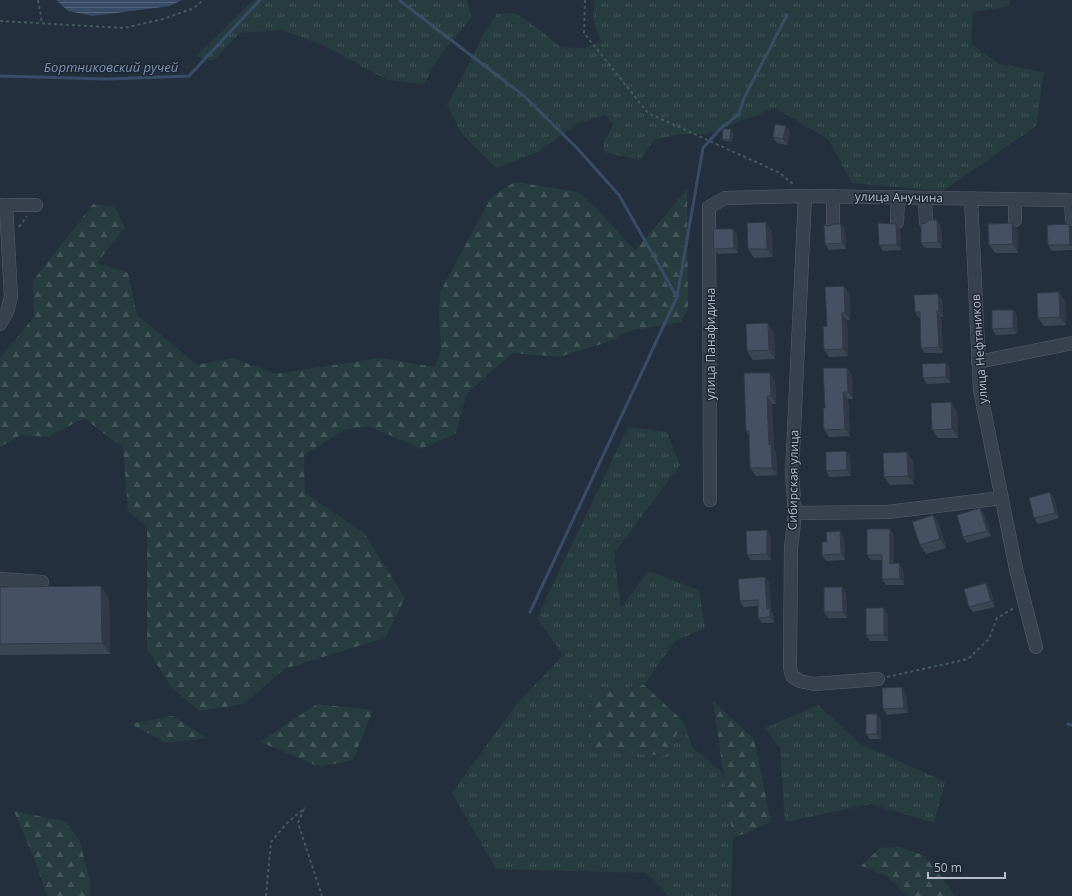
<svg xmlns="http://www.w3.org/2000/svg" width="1072" height="896" font-family="'Open Sans',sans-serif">
  <style>
    .grass { fill: url(#grass-tufts) }
    .forest { fill: url(#forest-firs) }
    .water { fill: url(#water-rules) }
    .lines { fill: none; stroke-linecap: round; stroke-linejoin: round }
    .stream { stroke: #394c67; stroke-width: 3 }
    .minor-casing { stroke: #565f6c; stroke-width: 14 }
    .path { stroke: #44595c; stroke-width: 2; stroke-dasharray: 3 3; stroke-linecap: butt }
    .minor { stroke: #38414e; stroke-width: 13 }
    .wall { fill: #3b4654 }
    .shaded-wall { fill: #303945 }
    .building { fill: #455162; stroke: #303945 }
    .labels { text-anchor: middle; dominant-baseline: central; stroke-width: 3; stroke-linejoin: round; paint-order: stroke }
    .street-label { font-size: 12px; fill: #b4bcc9; stroke: #1d2633 }
    .water-label { font-size: 13px; font-style: italic; fill: #7c92b1; stroke: #1d2633 }
  </style>
  <defs>
    <pattern id="grass-tufts" width="24" height="20" patternUnits="userSpaceOnUse"><rect width="24" height="20" fill="#263c3f"/><path d="M3 7l-1-3M5 7V3M7 7l1-3M15 17l-1-3M17 17v-4M19 17l1-3" fill="none" stroke="#435659"/></pattern>
    <pattern id="forest-firs" width="22" height="20" patternUnits="userSpaceOnUse"><rect width="22" height="20" fill="#263c3f"/><path d="M5 1l3.5 6h-7zM16 11l3.5 6h-7z" fill="#435659"/></pattern>
    <pattern id="water-rules" width="6" height="5" patternUnits="userSpaceOnUse"><rect width="6" height="5" fill="#394c67"/><path d="M0 2.5h6" fill="none" stroke="#53647b"/></pattern>
  </defs>
  <rect width="100%" height="100%" fill="#242f3e"/>
  <g class="grass">
    <polygon points="254,0 467,0 471,18 436,61 424,84 387,80 323,45 281,30 240,33 213,61 196,56"/>
    <polygon points="595,0 1010,0 1010,6 973,12 971,44 999,64 1044,72 1036,126 943,191 852,183 828,139 775,108 707,134 681,134 654,140 640,160 604,152 604,142 613,125 606,115 578,123 538,152 496,168 463,135 447,106 486,30 497,14 515,13 544,33 560,47 583,48 601,41 593,19"/>
    <polygon points="628,427 667,432 680,465 614,553 621,608 648,571 699,590 705,628 675,641 644,685 590,692 589,748 664,756 684,722 692,747 724,774 733,838 731,896 669,896 646,873 496,869 452,793 516,705 563,655 537,618"/>
    <polygon points="818,705 859,743 945,782 934,823 871,804 785,822 780,748 765,728"/>
  </g>
  <g class="forest">
    <polygon points="515,182 578,192 602,214 635,251 687,189 688,309 681,322 633,330 605,343 559,357 513,353 467,393 456,433 421,449 369,426 344,430 304,455 305,493 364,533 405,598 385,638 284,669 244,704 199,711 172,688 147,649 147,527 128,511 123,448 84,418 48,437 21,435 0,447 0,358 34,317 33,281 93,204 115,207 125,227 97,263 128,273 137,315 197,365 232,358 276,374 379,358 435,367 441,349 439,317 440,292 492,196"/>
    <polygon points="644,685 684,722 664,756 589,748 590,692"/>
    <polygon points="713,701 754,739 771,822 733,838"/>
    <polygon points="317,704 373,710 353,760 320,767 260,742"/>
    <polygon points="172,716 207,738 167,743 130,724"/>
    <polygon points="14,811 64,821 79,839 90,881 90,896 47,896 36,863"/>
    <polygon points="900,847 925,856 950,888 954,896 906,896 888,877 861,866 880,848"/>
  </g>
  <polygon class="water" points="56,0 182,0 170,6 93,16 68,11"/>
  <g class="lines">
    <g class="stream">
      <polyline points="399,0 524,96 576,147 619,195 677,297"/>
      <polyline points="0,76 107,79 189,76 260,0"/>
      <polyline points="530,612 677,297 703,148 720,129 739,114 744,98 787,15"/>
      <polyline points="1068,724 1072,725"/>
    </g>
    <g class="minor-casing">
      <g id="minor">
        <polyline points="805,196 792,473 795,513 791,548 790,667 792,676 800,681 814,684 878,679"/>
        <polyline points="833,196 833,224"/>
        <polyline points="925,198 926,222"/>
        <polyline points="971,199 980,390 1016,569 1036,647"/>
        <polyline points="1015,199 1015,220"/>
        <polyline points="1071,200 1072,219"/>
        <polyline points="0,205 36,205"/>
        <polyline points="897,222 898,197"/>
        <polyline points="0,324 7,312 11,297 6,205"/>
        <polyline points="978,362 1072,343"/>
        <polyline points="710,500 709,207 725,198 805,196 1072,200"/>
        <polyline points="795,513 888,512 1001,498"/>
        <polyline points="0,579 42,582"/>
      </g>
    </g>
    <g class="path">
      <polyline points="38,0 42,23"/>
      <polyline points="585,0 584,33 648,113 780,173 794,185"/>
      <polyline points="0,21 124,28 163,19 194,8 203,0"/>
      <polyline points="19,227 27,216"/>
      <polyline points="887,677 968,659 989,639 997,618 1014,608"/>
      <polyline points="304,809 298,823 322,896"/>
      <polyline points="266,896 271,842 286,824 305,808"/>
    </g>
    <use href="#minor" class="minor"/>
  </g>
  <g class="wall">
    <polygon points="786,126 790,132 787,145 777,143 773,137"/>
    <polygon points="733,132 732,142 724,141 722,139"/>
    <polygon points="1012,223 1018,231 1018,253 995,253 989,245"/>
    <polygon points="841,224 845,230 846,249 829,250 825,244 829,226"/>
    <polygon points="896,224 900,229 901,250 883,251 879,245"/>
    <polygon points="941,226 942,248 925,248 921,243"/>
    <polygon points="1072,228 1072,250 1052,251 1048,245"/>
    <polygon points="733,229 737,234 738,253 718,254 714,249"/>
    <polygon points="772,231 773,257 754,258 748,249"/>
    <polygon points="849,293 850,320 847,320 848,356 829,357 824,350 827,326"/>
    <polygon points="942,299 943,317 941,317 943,353 925,353 921,348 920,318 919,318 915,312"/>
    <polygon points="1065,300 1066,325 1044,326 1038,318"/>
    <polygon points="1013,310 1017,315 1017,334 996,335 992,329"/>
    <polygon points="774,332 775,359 753,360 747,351"/>
    <polygon points="847,368 852,375 853,399 848,399 850,436 829,437 824,430"/>
    <polygon points="950,368 950,383 927,384 923,378"/>
    <polygon points="775,380 776,404 772,404 774,449 776,452 777,475 756,476 750,468 749,436 746,431"/>
    <polygon points="957,411 958,438 938,438 932,430"/>
    <polygon points="846,451 850,457 851,476 830,477 826,471"/>
    <polygon points="907,452 913,461 914,484 890,485 884,477"/>
    <polygon points="1054,498 1059,518 1038,524 1034,518"/>
    <polygon points="980,508 984,514 991,536 967,543 963,537"/>
    <polygon points="933,515 939,524 946,548 926,554 920,545"/>
    <polygon points="890,529 894,535 894,564 903,569 904,585 886,585 882,579 882,560 871,560 867,555"/>
    <polygon points="840,531 844,537 845,560 826,561 822,555 827,542"/>
    <polygon points="771,536 771,560 751,560 747,555"/>
    <polygon points="765,577 769,583 771,610 773,614 774,623 762,623 758,618 758,606 743,607 740,601"/>
    <polygon points="986,583 990,589 995,607 973,612 969,607"/>
    <polygon points="0,587 109,598 110,654 0,655"/>
    <polygon points="842,587 846,593 847,618 828,618 824,612"/>
    <polygon points="888,614 888,641 870,641 866,635"/>
    <polygon points="906,693 908,713 887,715 883,709"/>
    <polygon points="877,714 881,720 881,739 870,739 866,734"/>
  </g>
  <g class="shaded-wall">
    <polygon points="786,126 790,132 787,145 783,139"/>
    <polygon points="731,129 733,132 732,142 730,140"/>
    <polygon points="937,220 941,226 942,248 938,242"/>
    <polygon points="766,222 772,231 773,257 767,249"/>
    <polygon points="1012,223 1018,231 1018,253 1013,244"/>
    <polygon points="841,224 845,230 846,249 842,243"/>
    <polygon points="896,224 900,229 901,250 897,245"/>
    <polygon points="1069,224 1072,228 1072,247 1070,245"/>
    <polygon points="733,229 737,234 738,253 734,248"/>
    <polygon points="844,286 849,293 850,320 845,313"/>
    <polygon points="1059,292 1065,300 1066,325 1060,317"/>
    <polygon points="938,294 942,299 943,317 939,311"/>
    <polygon points="1013,310 1017,315 1017,334 1013,328"/>
    <polygon points="937,311 941,317 943,353 939,347"/>
    <polygon points="842,313 847,320 848,356 843,349"/>
    <polygon points="768,323 774,332 775,359 769,350"/>
    <polygon points="946,363 950,368 950,383 946,377"/>
    <polygon points="847,368 852,375 853,399 848,392"/>
    <polygon points="770,373 775,380 776,404 771,396"/>
    <polygon points="843,392 848,399 850,436 845,429"/>
    <polygon points="767,396 772,404 774,449 776,452 777,475 772,468 769,445"/>
    <polygon points="951,402 957,411 958,438 952,429"/>
    <polygon points="846,451 850,457 851,476 847,470"/>
    <polygon points="907,452 913,461 914,484 908,476"/>
    <polygon points="1050,492 1054,498 1059,518 1055,513"/>
    <polygon points="980,508 984,514 991,536 987,531"/>
    <polygon points="933,515 939,524 946,548 940,539"/>
    <polygon points="890,529 894,535 894,569 890,564"/>
    <polygon points="767,530 771,536 771,560 767,554"/>
    <polygon points="840,531 844,537 845,560 841,554"/>
    <polygon points="899,563 903,569 904,585 900,579"/>
    <polygon points="765,577 769,583 771,610 773,614 774,623 770,617 767,609"/>
    <polygon points="986,583 990,589 995,607 991,601"/>
    <polygon points="101,586 109,598 110,654 102,643"/>
    <polygon points="842,587 846,593 847,618 843,612"/>
    <polygon points="884,608 888,614 888,641 884,635"/>
    <polygon points="902,687 906,693 908,713 904,708"/>
    <polygon points="877,714 881,720 881,739 877,734"/>
  </g>
  <g class="building">
    <polygon points="775,124 786,126 783,139 773,137"/>
    <polygon points="723,129 731,129 730,140 722,139"/>
    <polygon points="929,220 937,220 938,242 921,243 921,224 926,223"/>
    <polygon points="766,222 767,249 748,249 747,223"/>
    <polygon points="878,223 896,224 897,245 879,245"/>
    <polygon points="1012,223 1013,244 989,245 988,224"/>
    <polygon points="834,224 841,224 842,243 825,244 824,225 829,226"/>
    <polygon points="1069,224 1070,245 1048,245 1047,225"/>
    <polygon points="713,229 733,229 734,248 714,249"/>
    <polygon points="844,286 845,313 842,313 843,349 824,350 823,327 827,326 825,287"/>
    <polygon points="1059,292 1060,317 1038,318 1037,293"/>
    <polygon points="938,294 939,311 937,311 939,347 921,348 920,312 915,312 914,295"/>
    <polygon points="992,310 1013,310 1013,328 992,329"/>
    <polygon points="768,323 769,350 747,351 746,324"/>
    <polygon points="946,363 946,377 923,378 922,364"/>
    <polygon points="823,368 847,368 848,392 843,392 845,429 824,430 823,408 825,408"/>
    <polygon points="744,373 770,373 771,396 767,396 769,445 771,444 772,468 750,468 749,431 746,431"/>
    <polygon points="951,402 952,429 932,430 931,403"/>
    <polygon points="846,451 847,470 826,471 826,452"/>
    <polygon points="907,452 908,476 884,477 883,453"/>
    <polygon points="1050,492 1055,513 1034,518 1029,498"/>
    <polygon points="980,508 987,531 963,537 957,515"/>
    <polygon points="933,515 940,539 920,545 912,522"/>
    <polygon points="867,529 890,529 890,564 899,563 900,579 882,579 882,555 867,555"/>
    <polygon points="767,530 767,554 747,555 746,531"/>
    <polygon points="840,531 841,554 822,555 822,542 827,542 826,532"/>
    <polygon points="765,577 767,609 770,608 770,617 758,618 758,600 740,601 738,579"/>
    <polygon points="986,583 991,601 969,607 964,589"/>
    <polygon points="101,586 102,643 0,644 0,587"/>
    <polygon points="824,587 842,587 843,612 824,612"/>
    <rect x="866" y="608" width="18" height="27"/>
    <polygon points="902,687 904,708 883,709 882,688"/>
    <rect x="866" y="714" width="11" height="20"/>
  </g>
  <g class="labels">
    <g class="street-label">
      <text transform="translate(899 197) rotate(1)">улица Анучина</text>
      <text transform="translate(710 344) rotate(-90)">улица Панафидина</text>
      <text transform="translate(979 349) rotate(-94)">улица Нефтяников</text>
      <text transform="translate(793 480) rotate(-89)">Сибирская улица</text>
    </g>
    <g class="water-label">
      <text x="111" y="67">Бортниковский ручей</text>
    </g>
  </g>
  <path d="M928 872v6h77v-6" fill="none" stroke="#b4bcc9" stroke-width="2"/>
  <text x="934" y="872" font-size="12" fill="#b4bcc9" stroke="#1d2633" stroke-width="3" paint-order="stroke">50 m</text>
</svg>
